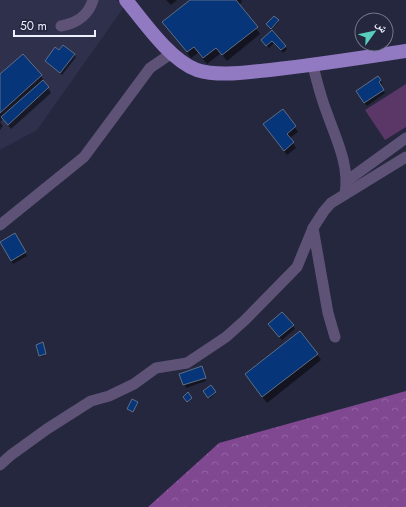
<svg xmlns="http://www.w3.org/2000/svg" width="406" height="507" font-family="Jost,'Noto Naskh Arabic',sans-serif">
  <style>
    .built { fill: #2e304c }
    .grass { fill: #5a3766 }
    .forest { fill: url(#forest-crowns) }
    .shadow { fill: #0007 }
    .building { fill: #07357a; stroke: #5f6e85 }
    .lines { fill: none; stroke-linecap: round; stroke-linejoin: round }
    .minor { stroke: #5e5376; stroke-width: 11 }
    .major { stroke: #927ac2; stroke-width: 14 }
  </style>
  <defs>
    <pattern id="forest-crowns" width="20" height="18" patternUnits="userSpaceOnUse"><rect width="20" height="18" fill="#7f4891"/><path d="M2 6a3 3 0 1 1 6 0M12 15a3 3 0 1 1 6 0" fill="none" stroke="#9163a2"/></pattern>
  </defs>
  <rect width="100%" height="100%" fill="#24273d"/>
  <polygon class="built" points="0,0 117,0 124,7 37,130 0,150"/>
  <polygon class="grass" points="406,84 406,127 385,140 365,110"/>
  <polygon class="forest" points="406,391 406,507 148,507 219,443"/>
  <g class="shadow">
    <polygon points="166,0 177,0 171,5"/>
    <polygon points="191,0 241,0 242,2 238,5 260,34 227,61 221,53 207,64 198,53 191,58 164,22"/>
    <polygon points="274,17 279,22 272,29 268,25"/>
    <polygon points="271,31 287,49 283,53 274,43 269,48 264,43"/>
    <polygon points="59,52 74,54 76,57 62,75 46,61"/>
    <polygon points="0,76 41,76 51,93 11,129 3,119 0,122"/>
    <polygon points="378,77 382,83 380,85 385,93 367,106 359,94"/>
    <polygon points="283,110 298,132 290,138 296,148 287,155 264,125"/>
    <polygon points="0,122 3,126 0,130"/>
    <polygon points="14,235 27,256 13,264 1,243"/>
    <polygon points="293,326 295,329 282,340 271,327"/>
    <polygon points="37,345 43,345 46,355 41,357"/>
    <polygon points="317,354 321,360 267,403 246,375"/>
    <polygon points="203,370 206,381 186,388 180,374"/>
    <polygon points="211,386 216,393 210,399 204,391"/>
  </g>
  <g class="building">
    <polygon points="190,0 236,0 258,27 222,55 216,48 203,58 194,47 187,52 162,22"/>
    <polygon points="274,16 279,20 271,29 266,24"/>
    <polygon points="272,30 286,46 281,50 272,41 266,46 261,40"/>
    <polygon points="63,45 75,54 60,73 45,61 55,47 59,50"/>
    <polygon points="23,54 42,75 0,113 0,74"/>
    <polygon points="378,76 381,80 379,82 384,90 364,103 356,91"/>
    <polygon points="43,80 49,87 8,125 1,117"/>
    <polygon points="283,109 296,126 287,134 294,142 284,151 263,124"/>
    <polygon points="15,233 26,252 11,261 0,242"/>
    <polygon points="282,312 294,325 279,337 268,324"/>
    <polygon points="300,331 318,354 262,397 245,374"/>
    <polygon points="43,342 46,354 39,356 36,345"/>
    <polygon points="202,366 206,378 183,385 179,374"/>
    <polygon points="211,385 216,392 208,398 203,391"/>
    <polygon points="188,392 192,398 187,402 183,397"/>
    <polygon points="132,399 138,402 133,412 127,409"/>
  </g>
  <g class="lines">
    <g class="minor">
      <path d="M 61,26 C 77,23 88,16 93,0"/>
      <path d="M 313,66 C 317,82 321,98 327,113 C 336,139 350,166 345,194"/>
      <polyline points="348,180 406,138"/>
      <polyline points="0,225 84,157 150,68 172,53"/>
      <polyline points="335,337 328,313 313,228 324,211 331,203 406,157"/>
      <polyline points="0,465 11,455 47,429 91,401 109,396 134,384 156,368 187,363 226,337 245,320 297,267 313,228"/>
    </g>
    <path class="major" d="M 126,0 C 144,22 170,60 197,70 C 220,77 247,72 270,70 C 316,65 361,58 406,51"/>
  </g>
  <g transform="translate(374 32) rotate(57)"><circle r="19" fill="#24273d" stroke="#74778b"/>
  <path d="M0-3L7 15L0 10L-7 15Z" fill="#5acebd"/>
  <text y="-6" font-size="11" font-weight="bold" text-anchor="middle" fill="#edf0ff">ش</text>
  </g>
  <path d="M14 30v6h81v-6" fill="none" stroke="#edf0ff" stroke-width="2"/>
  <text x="20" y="30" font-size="12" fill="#edf0ff" stroke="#24273d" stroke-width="3" paint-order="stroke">50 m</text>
</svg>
